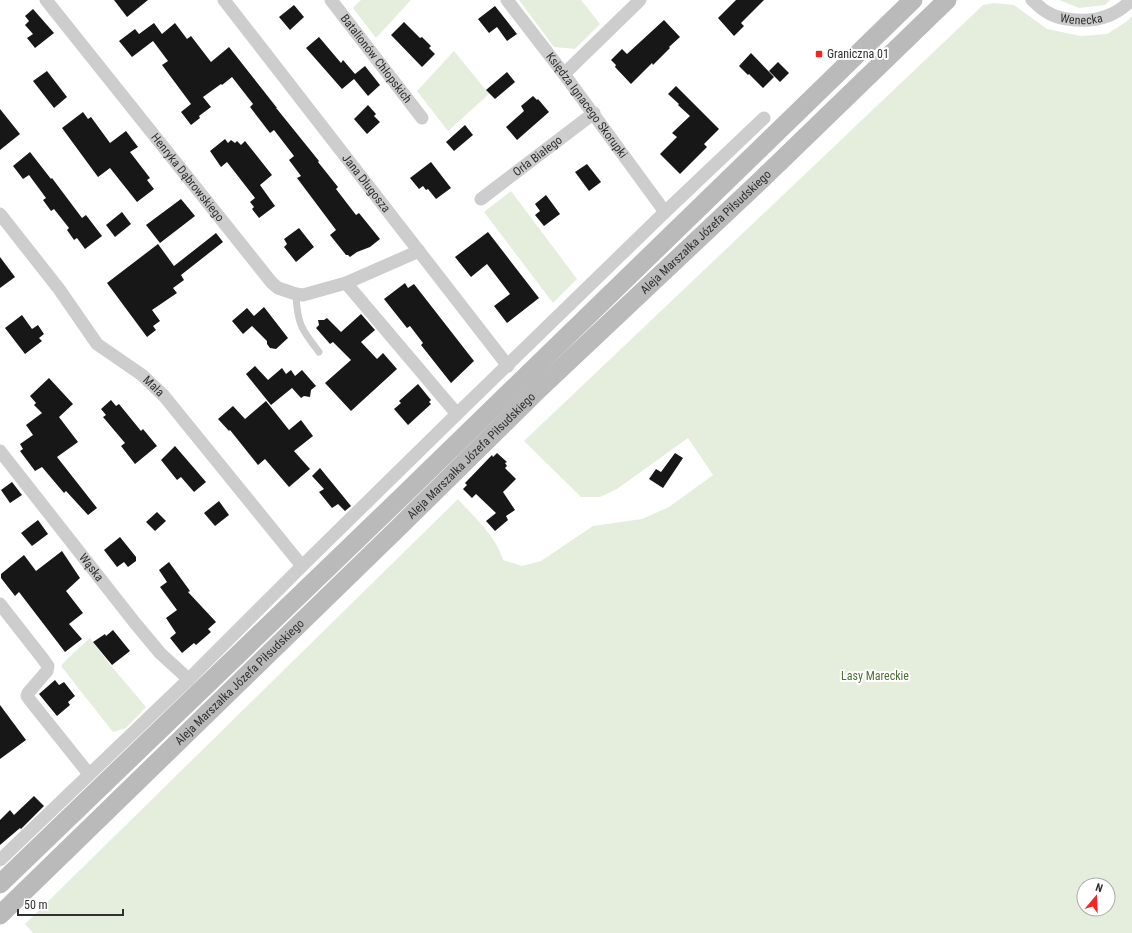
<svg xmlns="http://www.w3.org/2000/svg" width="1132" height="933" font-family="'Roboto Condensed',sans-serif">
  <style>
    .green { fill: #e5eedd; fill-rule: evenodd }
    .building { fill: #171717 }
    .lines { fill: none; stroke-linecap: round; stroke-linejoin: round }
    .service { stroke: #cdcdcd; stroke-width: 7 }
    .minor { stroke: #cdcdcd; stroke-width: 13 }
    .secondary { stroke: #bababa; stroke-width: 19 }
    .poi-dot { fill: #f62423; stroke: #fff; stroke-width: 1.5 }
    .labels { text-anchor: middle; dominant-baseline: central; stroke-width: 4; stroke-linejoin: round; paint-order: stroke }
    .street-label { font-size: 12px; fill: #303030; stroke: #fff }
    .poi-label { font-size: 12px; fill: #303030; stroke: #fff; text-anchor: start }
    .park-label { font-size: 12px; fill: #4e7138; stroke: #fff }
  </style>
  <rect width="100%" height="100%" fill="#fff"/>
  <g class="green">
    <polygon points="361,0 411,0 376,38 353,8"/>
    <polygon points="519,0 581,0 600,24 575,49 554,47"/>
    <polygon points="1059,0 1110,0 1105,5 1079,8"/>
    <path d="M 994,3 L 1014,5 L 1047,29 L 1081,36 L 1107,34 L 1126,22 L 1132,16 L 1132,933 L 33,933 L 25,924 L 458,499 C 473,516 497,537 503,560 L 522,566 L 541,561 L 593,526 L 642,519 L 669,507 L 713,475 L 688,438 L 617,489 L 600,497 L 581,497 L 524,441 L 983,5 ZM 1084,885 L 1108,885 L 1108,909 L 1084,909 Z"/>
    <polygon points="454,51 489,94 448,131 417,91"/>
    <polygon points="511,191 577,279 553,303 484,212"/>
    <polygon points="90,638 107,661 146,707 126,728 113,732 61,666 67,659"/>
  </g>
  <g class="building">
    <polygon points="114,0 148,0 127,17"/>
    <polygon points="736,0 764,0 741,23 744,26 734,36 718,18"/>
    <polygon points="294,5 304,17 290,30 279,17"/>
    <polygon points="495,6 517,34 507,41 497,27 489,33 478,19"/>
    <polygon points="33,9 54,33 35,48 27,38 33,34 25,25 29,21 25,16"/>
    <polygon points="664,20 680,37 669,47 670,48 653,65 652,63 631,84 615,67 616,65 611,60 622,49 627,54"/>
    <polygon points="404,22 420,38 422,37 431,46 429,48 435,54 422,67 391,35"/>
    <polygon points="154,23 162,34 175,23 187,39 191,36 211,62 229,47 277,108 276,108 277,109 319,161 318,162 338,187 336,189 356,215 359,213 380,239 370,247 357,252 350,257 348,255 346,255 330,235 336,230 297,178 301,176 289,160 294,156 274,130 270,133 250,107 253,104 232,77 222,85 221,84 203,97 211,107 199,116 200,118 191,125 181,112 191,104 162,65 168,61 153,41 132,57 119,41 135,29 139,34"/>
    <polygon points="319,37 341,63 343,60 355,74 365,66 380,85 368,96 354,79 342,89 306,48"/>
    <polygon points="751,53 774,77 763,88 749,74 748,75 739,66"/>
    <polygon points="778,62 789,73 780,82 769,71"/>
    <polygon points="47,71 67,97 54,108 33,81"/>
    <polygon points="507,72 515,82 495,99 486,90"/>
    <polygon points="676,86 719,129 704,144 707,147 680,174 660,154 677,137 672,133 690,116 678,105 679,104 668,94"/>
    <polygon points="533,96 537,100 538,99 549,112 517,140 506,127 524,111 521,106"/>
    <polygon points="368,105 376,114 374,116 380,122 367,134 354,119"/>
    <polygon points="0,109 20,134 0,150"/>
    <polygon points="83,112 88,119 91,117 110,143 126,131 138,147 130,152 150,178 147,180 154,189 137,202 110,168 98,177 62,128"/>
    <polygon points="465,125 473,135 454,151 446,142"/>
    <polygon points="225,139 228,143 231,140 235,143 237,141 241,145 245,141 272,175 260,185 275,206 259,218 252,209 254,207 250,202 255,198 227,162 221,167 210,151"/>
    <polygon points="30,152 51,179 52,178 82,218 86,215 102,236 85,249 77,238 74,240 67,230 69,228 54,209 51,211 43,200 46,198 29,175 23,179 13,166"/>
    <polygon points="431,162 451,188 436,199 428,189 426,190 423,186 419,189 410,178"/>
    <polygon points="587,164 601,182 589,191 575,172"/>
    <polygon points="546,195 560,214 544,226 535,215 540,211 535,204"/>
    <polygon points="181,199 195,216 160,243 146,225"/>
    <polygon points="122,212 131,224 115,237 106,225"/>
    <polygon points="299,228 314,247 296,262 284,247 287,244 284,239"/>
    <polygon points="488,232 539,298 507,323 494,306 510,294 487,264 471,277 455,257"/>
    <polygon points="216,233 223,242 181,275 184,280 173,288 177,293 152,310 160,321 153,326 156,330 147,337 107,283 158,244 174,266"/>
    <polygon points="0,257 15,277 0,288"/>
    <polygon points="405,283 408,288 414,284 474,361 451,383 421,345 423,343 410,326 407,328 384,299"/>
    <polygon points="264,307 288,338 276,349 270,348 267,344 267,341 252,326 243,334 232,321 247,308 254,316"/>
    <polygon points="361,314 375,330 361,342 377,359 383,353 397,369 351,411 325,383 351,360 333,342 330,344 316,328 319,325 318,320 324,320 327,318 341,332"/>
    <polygon points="22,315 32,329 38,325 44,334 39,338 42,341 25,354 5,328"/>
    <polygon points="255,366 268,380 282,368 286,374 291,370 295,376 302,370 316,386 311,390 310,397 304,396 301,398 292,388 271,405 246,374"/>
    <polygon points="49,378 73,404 59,417 78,442 57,457 97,508 88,515 66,491 64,493 42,467 35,471 20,451 23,449 20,444 33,435 26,425 42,413 34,405 36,403 30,396"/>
    <polygon points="418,384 431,400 429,402 431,404 408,425 394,409 401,403 399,401"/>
    <polygon points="111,400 116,406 119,404 141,431 143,429 157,446 135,464 121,446 125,443 103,417 106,415 101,409"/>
    <polygon points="266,401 289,430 301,420 313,436 294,451 310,469 289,487 265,459 258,465 230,430 229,431 218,419 233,406 245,419"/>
    <polygon points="175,446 206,482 194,492 181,477 177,480 161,460"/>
    <polygon points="497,453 507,462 505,463 507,466 505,468 516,479 503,492 515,510 506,516 508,520 495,531 486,521 496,513 476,494 472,498 463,489 467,485 465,483 492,455 493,457"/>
    <polygon points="675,453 683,458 663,488 649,479 656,469 661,472"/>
    <polygon points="320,468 351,506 345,511 338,504 332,508 319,492 324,489 312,476"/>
    <polygon points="12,482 22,495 10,503 1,490"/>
    <polygon points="219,501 229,515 215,526 204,513"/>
    <polygon points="157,512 166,521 155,531 146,522"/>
    <polygon points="38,520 48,534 32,546 21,533"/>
    <polygon points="120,537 136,557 136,561 128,567 124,562 117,567 104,550"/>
    <polygon points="62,551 80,578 66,591 83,613 69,624 82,639 65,652 19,592 15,596 1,578 1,574 24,555 36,571"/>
    <polygon points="169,562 190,591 188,592 216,622 208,629 211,632 196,645 194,643 182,653 170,638 176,633 166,618 177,610 160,587 167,582 159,570"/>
    <polygon points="113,630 130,651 112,665 93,642 105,634 106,636"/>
    <polygon points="55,680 59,685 64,682 75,696 68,702 70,705 57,716 39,694"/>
    <polygon points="0,705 26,740 0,759"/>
    <polygon points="34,796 44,806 21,829 20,828 0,845 0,820 10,810 14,815"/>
  </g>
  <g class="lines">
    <path class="service" d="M 296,294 C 297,324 302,330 319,352"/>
    <g class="minor">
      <path id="s1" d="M 46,0 L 272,283 L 278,288 L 296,294 L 303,295 L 346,283 L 419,251"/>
      <path id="s2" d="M 224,0 L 508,366"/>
      <path id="s3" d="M 331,0 L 422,118"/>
      <path id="s4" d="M 507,0 L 564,74 L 665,212"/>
      <path id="s5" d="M 1032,0 C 1037,4 1041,9 1047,12 C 1053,16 1060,18 1067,19 C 1092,23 1114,18 1131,0"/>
      <polyline points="564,74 640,0"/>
      <path id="s6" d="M 481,199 L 594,113"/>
      <path id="s7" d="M 0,214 L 59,289 L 97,344 L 142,375 L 164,396 L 302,566"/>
      <polyline points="346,283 457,414"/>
      <path id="s8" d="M 0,451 L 135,623 L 160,653 L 184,675 L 188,680"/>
      <polyline points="0,604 43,659 48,666 47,671 28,693 27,696 29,699 89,774"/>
      <polyline points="0,860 188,680 302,566 457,414 665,212 764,118"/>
    </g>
    <g class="secondary">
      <polyline points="0,884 388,510 913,0"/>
      <path id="s9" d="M 0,915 L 399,527 L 539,389 L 762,179 L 947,0"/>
    </g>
  </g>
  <rect class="poi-dot" x="815" y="50" width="8" height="8" rx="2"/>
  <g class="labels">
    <g class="street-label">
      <text stroke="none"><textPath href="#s5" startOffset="55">Wenecka</textPath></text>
      <text stroke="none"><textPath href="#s3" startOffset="74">Batalionów Chłopskich</textPath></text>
      <text stroke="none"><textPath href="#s4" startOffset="132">Księdza Ignacego Skorupki</textPath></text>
      <text stroke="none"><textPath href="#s6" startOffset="71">Orła Białego</textPath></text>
      <text stroke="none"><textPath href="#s1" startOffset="227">Henryka Dąbrowskiego</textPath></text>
      <text stroke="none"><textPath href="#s2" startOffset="232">Jana Długosza</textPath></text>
      <text stroke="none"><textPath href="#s9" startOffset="982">Aleja Marszałka Józefa Piłsudskiego</textPath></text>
      <text stroke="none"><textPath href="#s7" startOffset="233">Mała</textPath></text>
      <text stroke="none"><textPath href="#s9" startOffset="658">Aleja Marszałka Józefa Piłsudskiego</textPath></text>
      <text stroke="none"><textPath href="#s8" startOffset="148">Wąska</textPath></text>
      <text stroke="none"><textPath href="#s9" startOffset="334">Aleja Marszałka Józefa Piłsudskiego</textPath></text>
    </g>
    <g class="poi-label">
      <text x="827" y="54">Graniczna 01</text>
    </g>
    <g class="park-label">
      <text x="875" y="676">Lasy Mareckie</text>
    </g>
  </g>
  <g transform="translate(1096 897) rotate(19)"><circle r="19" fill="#ffffff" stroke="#acacac"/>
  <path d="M0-3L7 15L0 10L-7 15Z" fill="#f62423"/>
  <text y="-6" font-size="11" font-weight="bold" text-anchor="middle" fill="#303030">N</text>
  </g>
  <path d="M18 909v6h105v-6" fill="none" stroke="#303030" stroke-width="2"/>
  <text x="24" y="909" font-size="12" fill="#303030" stroke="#ffffff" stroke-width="3" paint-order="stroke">50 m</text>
</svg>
